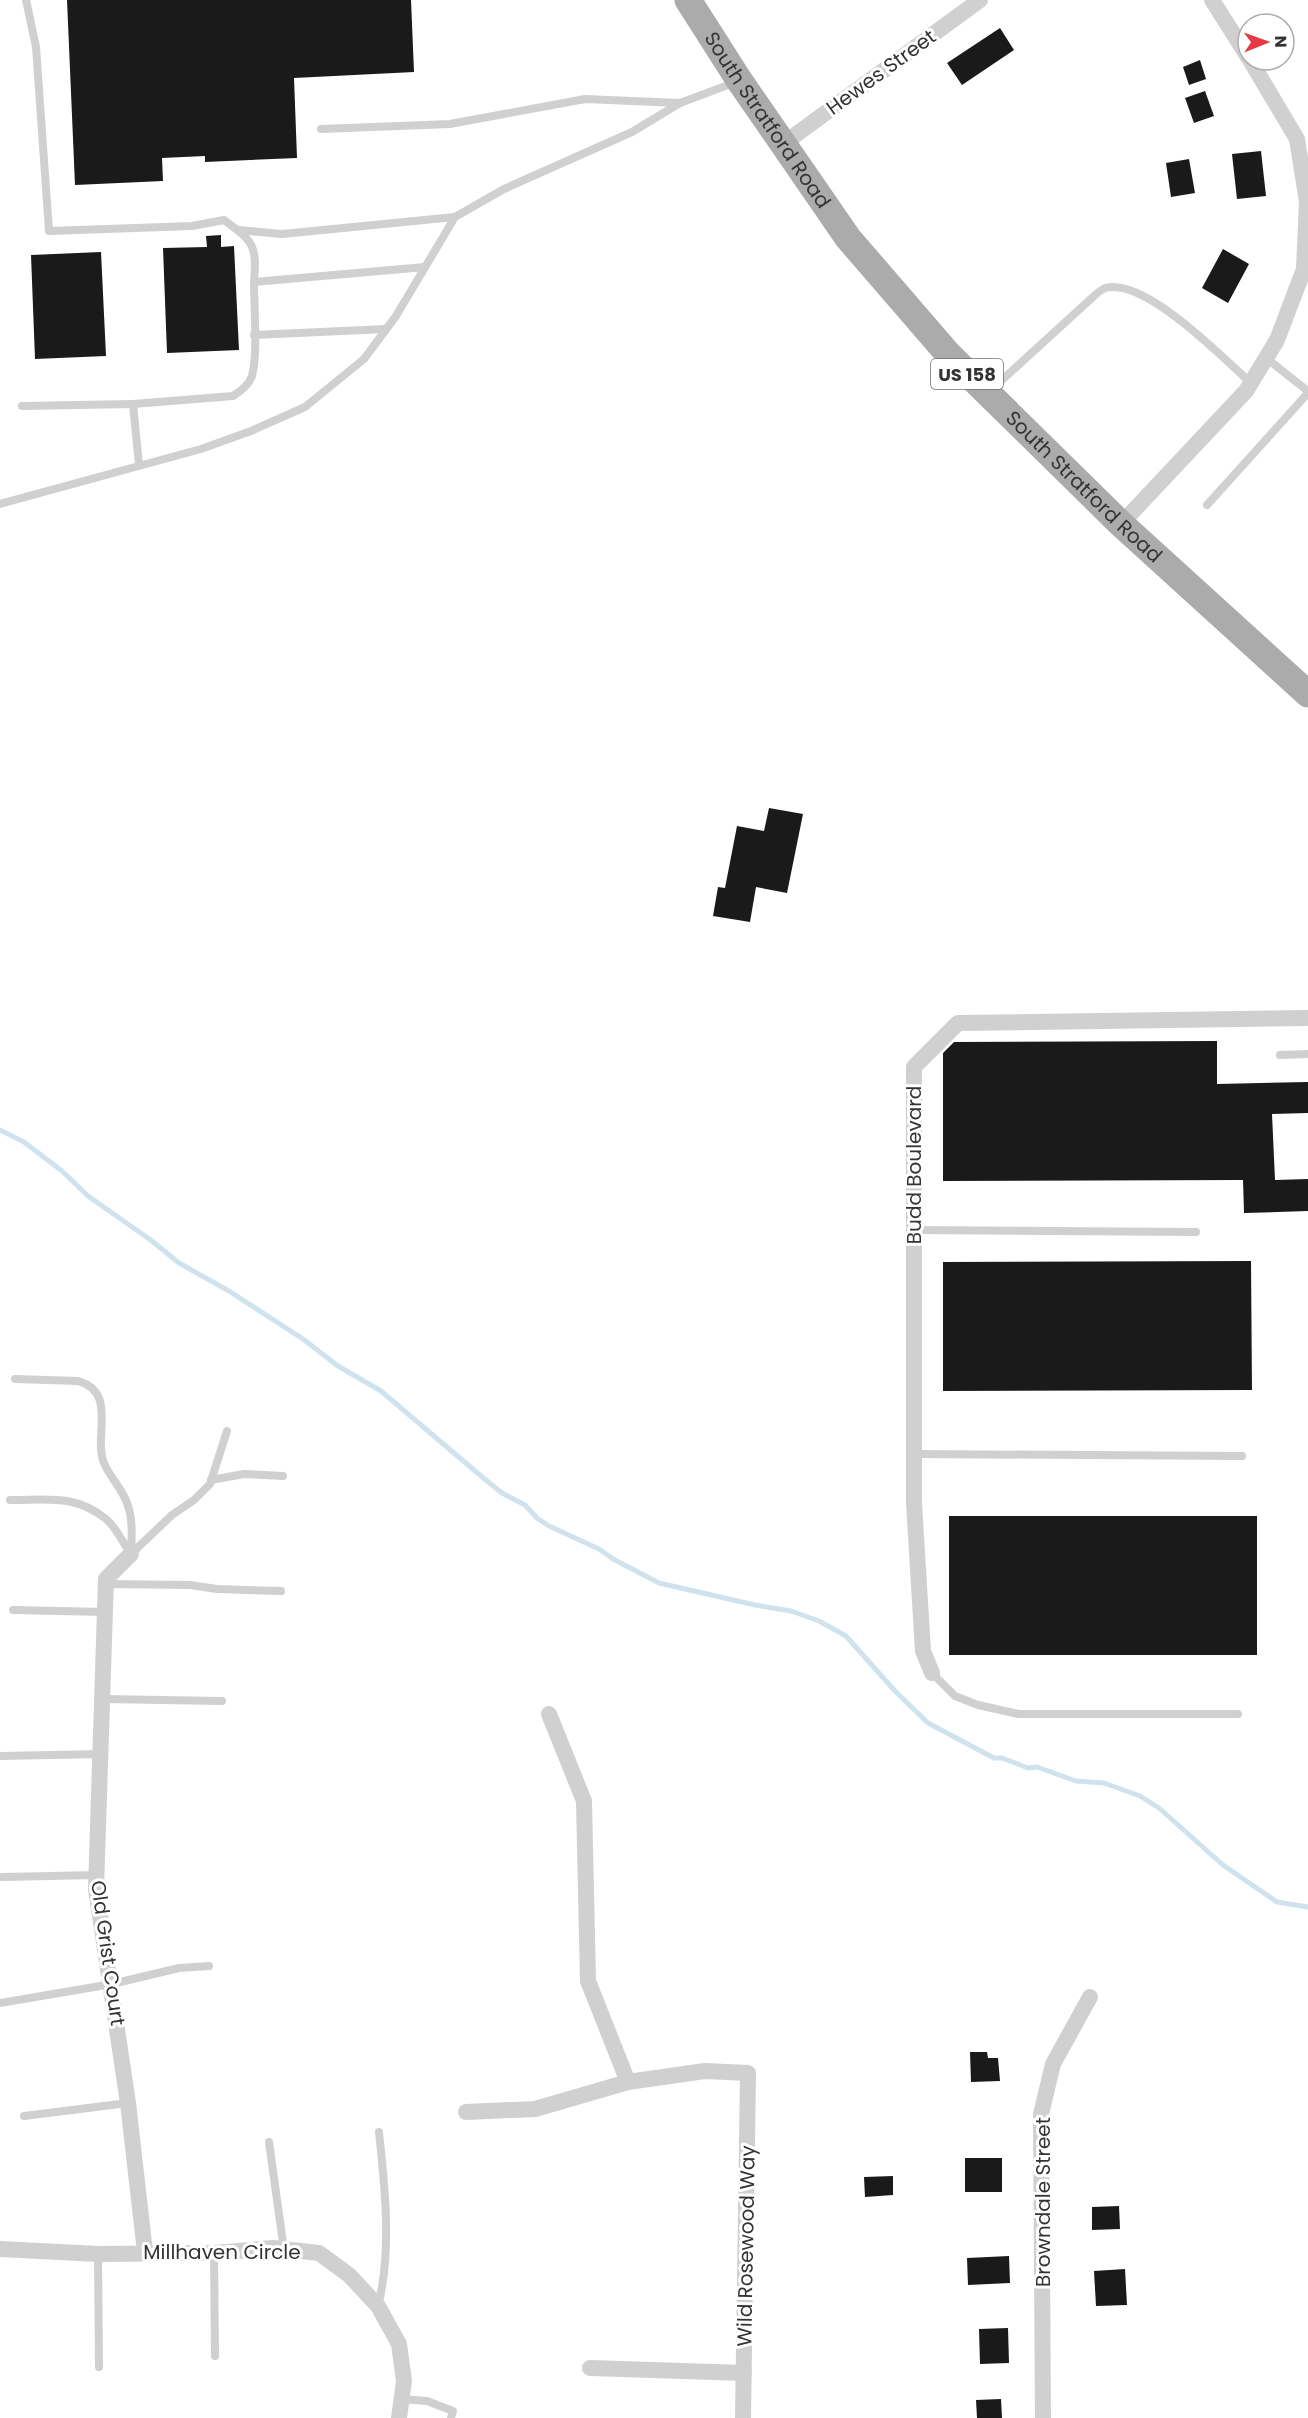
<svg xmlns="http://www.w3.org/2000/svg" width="1308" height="2418" font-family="Poppins,sans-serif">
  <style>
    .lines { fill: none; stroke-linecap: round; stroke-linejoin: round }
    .stream { stroke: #cfe2ee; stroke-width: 5 }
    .building { fill: #1a1a1a }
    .service { stroke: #d0d0d0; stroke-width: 8 }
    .minor { stroke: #d0d0d0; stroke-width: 16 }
    .primary { stroke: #ababab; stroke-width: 27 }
    .labels { text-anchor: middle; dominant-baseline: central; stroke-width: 6; stroke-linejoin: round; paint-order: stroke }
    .shield { fill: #fff; stroke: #707070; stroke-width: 1.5 }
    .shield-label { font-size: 18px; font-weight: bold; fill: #333 }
    .street-label { font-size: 20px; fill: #333; stroke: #fff }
  </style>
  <rect width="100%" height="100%" fill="#fff"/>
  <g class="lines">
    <polyline class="stream" points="0,1130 24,1142 62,1171 88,1196 152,1241 179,1263 229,1291 303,1339 338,1366 381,1391 481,1476 502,1493 525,1505 537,1518 549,1526 599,1549 613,1559 659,1583 755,1605 791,1611 819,1621 846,1636 894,1690 928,1723 994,1758 1002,1758 1028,1768 1037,1767 1076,1781 1104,1783 1140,1796 1159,1808 1223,1865 1277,1902 1308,1907"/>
  </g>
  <g class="building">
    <polygon points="67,0 411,0 414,72 294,78 297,158 205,162 205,156 162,158 163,181 75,185"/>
    <polygon points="1000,28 1014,50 962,85 947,63"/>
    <polygon points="1200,60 1206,79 1189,85 1183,67"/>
    <polygon points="1205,91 1214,116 1194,123 1185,98"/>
    <polygon points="1261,151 1266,196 1237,199 1232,154"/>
    <polygon points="1189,159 1195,193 1171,197 1166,163"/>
    <polygon points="221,235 221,247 234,246 239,350 167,353 163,248 207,247 206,236"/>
    <polygon points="1223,249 1249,264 1228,303 1202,288"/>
    <polygon points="101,252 106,356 35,359 31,255"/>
    <polygon points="769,808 803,814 787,893 756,887 750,922 713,916 718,887 725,888 737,826 764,831"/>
    <polygon points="1217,1041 1217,1084 1308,1082 1308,1113 1272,1114 1275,1180 1308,1179 1308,1211 1244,1213 1243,1180 943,1181 943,1053 954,1042"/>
    <polygon points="1251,1261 1252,1390 943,1391 943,1262"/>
    <rect x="949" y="1516" width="308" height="139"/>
    <polygon points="970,2052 987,2052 988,2058 998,2058 1000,2081 971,2082"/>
    <rect x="965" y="2158" width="37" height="34"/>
    <polygon points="893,2176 893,2195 865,2197 864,2177"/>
    <polygon points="1119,2206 1120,2229 1092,2230 1092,2207"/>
    <polygon points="1009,2256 1010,2283 968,2285 967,2258"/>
    <polygon points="1125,2269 1127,2305 1096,2306 1094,2271"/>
    <polygon points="1008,2328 1009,2363 980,2364 979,2329"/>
    <polygon points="1001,2399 1002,2418 977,2418 976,2400"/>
  </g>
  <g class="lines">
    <g class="service">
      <path d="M 26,0 L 36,47 L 49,231 L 192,226 L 224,220 C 254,242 257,245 254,282 L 425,267"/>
      <polyline points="321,129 450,124 585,99 680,103 736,82"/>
      <polyline points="238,230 282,234 455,217"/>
      <polyline points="254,335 386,329"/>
      <polyline points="1266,358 1308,391"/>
      <path d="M 990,391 L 1094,296 C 1097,293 1101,290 1105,288 C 1145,277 1223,358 1251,383"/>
      <path d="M 133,404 L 233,396 C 241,391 249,385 252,376 C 258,355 254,306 254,282"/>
      <polyline points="22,406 133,404 139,465"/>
      <polyline points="0,504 201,449 251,431 305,407 364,359 396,316 455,217 504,189 632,132 680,103"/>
      <polyline points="1207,505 1308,393"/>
      <polyline points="1280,1055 1308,1054"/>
      <polyline points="914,1230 1196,1232"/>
      <path d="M 15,1379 L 78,1381 C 118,1392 93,1437 104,1463 C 108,1473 116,1482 121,1491 C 134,1511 132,1532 131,1554"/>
      <polyline points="914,1454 1242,1456"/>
      <polyline points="211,1480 244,1474 283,1476"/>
      <path d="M 10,1500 C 48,1500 75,1494 106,1519 C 116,1527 123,1543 131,1554"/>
      <polyline points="131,1554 172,1515 194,1500 210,1484 227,1431"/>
      <polyline points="106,1584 190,1585 217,1589 281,1591"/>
      <polyline points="13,1610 105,1612"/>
      <polyline points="932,1673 955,1696 978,1705 1019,1714 1238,1714"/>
      <polyline points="102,1699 222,1701"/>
      <polyline points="1,1756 101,1754"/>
      <polyline points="2,1877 97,1875"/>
      <polyline points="0,2003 112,1984 179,1968 209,1966"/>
      <polyline points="24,2116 128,2103"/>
      <polyline points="269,2142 284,2250"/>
      <polyline points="214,2253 215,2356"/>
      <polyline points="98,2254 99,2367"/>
      <path d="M 378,2306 C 392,2252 385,2187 379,2132"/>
      <polyline points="402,2399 427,2401 453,2411 451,2418"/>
    </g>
    <g class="minor">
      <polyline points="1212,0 1248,57"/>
      <polyline points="783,144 980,0"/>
      <polyline points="1121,524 1246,391 1277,340 1304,269 1307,202 1297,139 1250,60"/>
      <polyline points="131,1554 106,1579 96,1889 128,2103 145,2252"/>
      <polyline points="932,1673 923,1651 914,1503 914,1067 958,1023 1308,1018"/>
      <polyline points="549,1714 584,1801 588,1981 628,2082"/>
      <polyline points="466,2112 535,2109 628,2082 705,2071 748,2073 743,2418"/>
      <polyline points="0,2249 98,2254 214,2253 273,2248 319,2253 349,2275 378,2306 399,2344 404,2381 399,2418"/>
      <polyline points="590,2368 744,2373"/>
      <polyline points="1043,2418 1041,2114 1053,2064 1090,1997"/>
    </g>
    <path class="primary" id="s1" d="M 688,0 L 739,80 L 848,238 L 949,355 L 1121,524 L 1308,694"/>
  </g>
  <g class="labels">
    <rect class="shield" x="931" y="359" width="72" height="30" rx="4.5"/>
    <g class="shield-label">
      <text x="967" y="374">US 158</text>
    </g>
    <g class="street-label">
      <text transform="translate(881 72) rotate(-36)">Hewes Street</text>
      <text stroke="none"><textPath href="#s1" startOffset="144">South Stratford Road</textPath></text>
      <text stroke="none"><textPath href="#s1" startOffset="630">South Stratford Road</textPath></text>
      <text transform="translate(914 1165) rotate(-90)">Budd Boulevard</text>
      <text transform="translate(108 1953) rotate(82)">Old Grist Court</text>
      <text transform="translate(1043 2202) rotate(-90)">Browndale Street</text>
      <text transform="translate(746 2246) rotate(-89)">Wild Rosewood Way</text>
      <text x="222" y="2252">Millhaven Circle</text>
    </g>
  </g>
  <g transform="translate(1266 42) rotate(89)"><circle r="28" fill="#ffffff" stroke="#adadad" stroke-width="1.5"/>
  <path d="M0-4.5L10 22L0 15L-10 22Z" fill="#e63946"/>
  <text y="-9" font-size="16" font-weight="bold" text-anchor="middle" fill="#333333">N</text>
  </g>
</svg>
